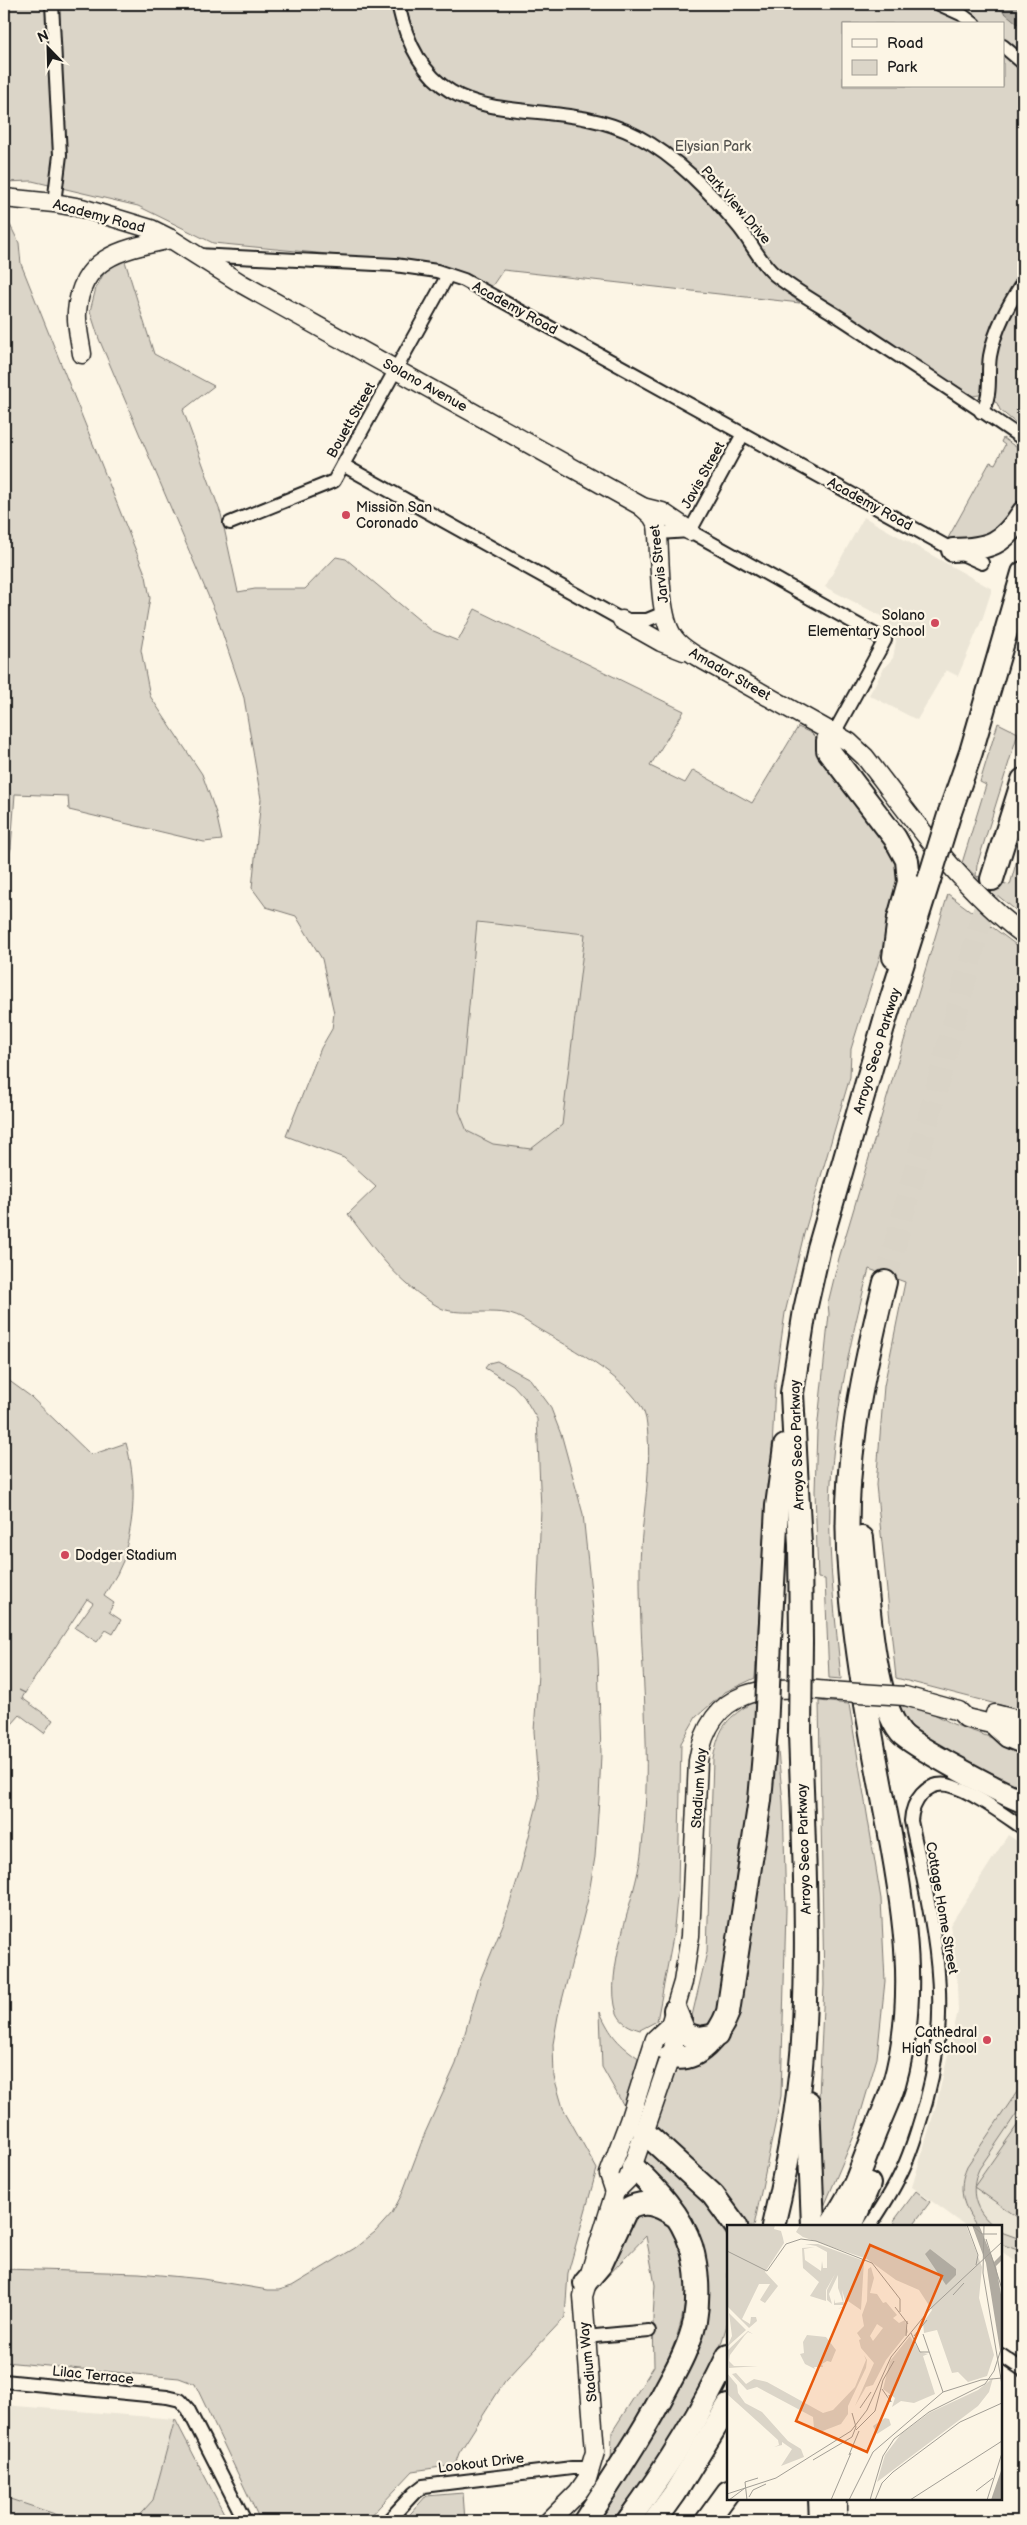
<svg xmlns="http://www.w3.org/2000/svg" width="1027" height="2525" font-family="'Balsamiq Sans',sans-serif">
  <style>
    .built { fill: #ebe5d6 }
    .green { fill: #dbd5c8; stroke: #7c7872; fill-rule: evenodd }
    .water { fill: #b0aba1; stroke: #75726c }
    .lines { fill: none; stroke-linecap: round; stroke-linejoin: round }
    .highway-tunnel { stroke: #dad4c7; stroke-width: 22; stroke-dasharray: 22 11; stroke-linecap: butt }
    .street-casing { stroke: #1c1c1c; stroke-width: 16 }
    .secondary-casing { stroke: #1c1c1c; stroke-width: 21 }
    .highway-casing { stroke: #1c1c1c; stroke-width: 26 }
    .street { stroke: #fcf5e5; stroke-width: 12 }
    .secondary { stroke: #fcf5e5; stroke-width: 18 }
    .highway { stroke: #fcf5e5; stroke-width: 22 }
    .secondary-bridge-casing { stroke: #1c1c1c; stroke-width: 21; stroke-linecap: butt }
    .highway-bridge-casing { stroke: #1c1c1c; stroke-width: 26; stroke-linecap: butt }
    .secondary-bridge { stroke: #fcf5e5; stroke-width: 18 }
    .highway-bridge { stroke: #fcf5e5; stroke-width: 22 }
    .poi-dot { fill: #d1495b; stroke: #fcf5e5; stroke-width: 2 }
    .labels { text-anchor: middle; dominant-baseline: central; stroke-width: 4.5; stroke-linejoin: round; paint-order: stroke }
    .park-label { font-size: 14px; fill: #555450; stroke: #fcf5e5 }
    .street-label { font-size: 14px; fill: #1c1c1c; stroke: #fcf5e5 }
    .poi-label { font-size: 14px; fill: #1c1c1c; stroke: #fcf5e5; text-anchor: start }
    .inset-road { fill: none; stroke: #a29e95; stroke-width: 1 }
    .view { fill: #e8590c; fill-opacity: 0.15; stroke: #e8590c; stroke-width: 2.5 }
    .inset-edge { fill: none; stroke: #1c1c1c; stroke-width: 2.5 }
  </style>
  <rect width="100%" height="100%" fill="#fcf5e5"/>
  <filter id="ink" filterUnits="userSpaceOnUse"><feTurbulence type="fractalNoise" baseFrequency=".02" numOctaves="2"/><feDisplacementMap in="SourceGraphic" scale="10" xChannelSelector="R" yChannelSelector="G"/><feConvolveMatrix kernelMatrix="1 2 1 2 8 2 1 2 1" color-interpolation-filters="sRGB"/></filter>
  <g filter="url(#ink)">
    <g class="built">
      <polygon points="864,517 992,589 983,617 958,676 946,670 917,720 869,695 884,668 893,658 896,641 892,628 885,618 825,587"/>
      <polygon points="431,918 630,939 600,1204 402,1182"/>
      <polygon points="1008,1835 1023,1845 1023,2267 1001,2251 1001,2226 966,2226 912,2187 937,2102 958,2011 956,1961 950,1925"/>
      <polygon points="4,2405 175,2419 153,2500 134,2521 76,2521 4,2497"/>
    </g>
    <g class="green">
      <path d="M 4,4 L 1023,4 L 1023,429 L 1000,410 L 997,403 L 979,395 L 973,396 L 819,299 L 791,296 L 800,303 L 503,270 L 490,289 L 464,274 L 442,265 L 213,243 L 138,206 L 32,181 L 4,182 ZM 843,24 L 1003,24 L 1003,86 L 843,86 Z"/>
      <polygon points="4,223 10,225 19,243 21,264 146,576 150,598 141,650 150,696 202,774 216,813 222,840 204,842 69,810 68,796 15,794 11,848 4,872 4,845 6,839 4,833"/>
      <path d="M 124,258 L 154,354 L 214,386 L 183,410 L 221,514 L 238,592 L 255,589 L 305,589 L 336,557 L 346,559 L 431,630 L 458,641 L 475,609 L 684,711 L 650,766 L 685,783 L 693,770 L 752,803 L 798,727 L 811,733 L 817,739 L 903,866 L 900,892 L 851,1049 L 850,1077 L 804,1234 L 785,1313 L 775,1384 L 771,1472 L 767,1485 L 755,1678 L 725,1692 L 696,1717 L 681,1743 L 678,1888 L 673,1937 L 657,2021 L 640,2030 C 630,2027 621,2023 617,2013 C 603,1972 636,1897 641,1854 C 654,1757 639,1663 640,1566 C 641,1518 654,1467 646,1419 C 640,1385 568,1346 540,1330 C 531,1325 523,1318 513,1315 C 495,1308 454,1317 439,1307 C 397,1283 376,1251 348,1214 L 376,1187 L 344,1158 L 286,1136 L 321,1048 L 332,1029 L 334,1013 L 322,959 L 296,916 L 266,907 L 252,888 L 261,799 L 244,698 L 216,614 L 99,339 L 90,311 L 96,288 L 104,273 ZM 477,922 L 585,934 L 562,1125 L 531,1149 L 493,1144 L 467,1131 L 459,1111 Z"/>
      <polygon points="1003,438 1023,452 1023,490 1010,520 998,533 957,542 947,540 990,462 995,464 1005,445 1001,442"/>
      <polygon points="998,723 1018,733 977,865 976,876 1010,885 1023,838 1023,916 987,887 962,863 986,785 980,782"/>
      <path d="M 948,894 L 1023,950 L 1023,1711 L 896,1678 L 876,1485 L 884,1386 L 905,1282 L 869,1269 C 849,1345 832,1425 830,1504 C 828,1562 836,1621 841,1679 L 829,1678 L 825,1579 L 818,1578 L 815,1491 L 817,1431 L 829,1314 L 828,1303 L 839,1258 Z"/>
      <polygon points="497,1361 530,1379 550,1406 562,1437 583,1514 598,1659 601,1754 599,1799 595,1857 588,1899 558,2016 553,2044 554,2077 563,2108 597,2169 568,2273 565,2317 505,2381 459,2453 455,2465 413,2471 366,2521 264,2521 258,2516 195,2384 179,2378 4,2362 4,2269 139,2273 203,2279 268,2290 279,2290 292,2286 355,2248 375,2232 392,2213 402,2194 425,2133 456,2064 481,1978 504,1922 520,1871 539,1797 534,1731 538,1674 537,1606 541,1509 537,1419 524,1397 513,1385 485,1368 489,1363"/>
      <path d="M 4,1377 L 30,1396 L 91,1455 L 126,1443 C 136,1479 135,1513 126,1548 L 128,1550 L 117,1574 L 104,1596 L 114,1603 L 109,1612 L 121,1620 L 113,1634 L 106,1630 L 97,1642 L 75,1628 L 93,1603 L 87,1599 L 25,1693 L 19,1690 L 25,1693 L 22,1698 L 53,1720 L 44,1733 L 20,1715 L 4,1733 Z"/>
      <path d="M 756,1700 L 754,1732 L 759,1731 L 721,2003 C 715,2019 712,2028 694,2026 L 692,2016 L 707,1952 L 713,1759 C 720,1724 726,1719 756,1700 Z"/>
      <polygon points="819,1701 849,1704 881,1899 885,1981 877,2058 854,2136 820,2216 817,2141 824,1985"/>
      <polygon points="893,1704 919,1706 953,1724 1023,1749 1023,1789 930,1743 906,1729"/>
      <polygon points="776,1731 783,1802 786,1909 781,2096 754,2226 746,2226 654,2127 674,2065 723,2042"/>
      <path d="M 600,2012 C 611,2036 618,2044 640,2059 L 624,2106 L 602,2067 Z"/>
      <path d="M 1023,2083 L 1023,2104 L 979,2169 C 969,2192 975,2211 994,2226 L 977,2226 C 963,2207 957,2189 967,2166 Z"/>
      <polygon points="1023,2117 1023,2221 974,2187"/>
      <polygon points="652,2151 693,2184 728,2238 728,2322 720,2347 690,2408 643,2480 612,2521 594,2521 707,2288 641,2164 642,2154"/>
      <polygon points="916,2191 930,2202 912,2226 899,2226 893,2222"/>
      <path d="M 649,2208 C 656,2213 665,2217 671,2223 C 676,2228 678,2241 680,2248 C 705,2326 644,2397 611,2463 L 612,2432 L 654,2366 L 653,2318 L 655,2285 L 646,2236 L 598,2286 L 622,2224 Z"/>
      <polygon points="1001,2232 1023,2240 1023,2252 1001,2244"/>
      <polygon points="175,2419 228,2521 134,2521 153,2500"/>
      <polygon points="463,2493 465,2521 404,2521 426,2496"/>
      <polygon points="4,2497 76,2521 4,2521"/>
    </g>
    <polygon class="water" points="994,4 1023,4 1023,28"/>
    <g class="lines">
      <polyline class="highway-tunnel" points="885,1282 992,879"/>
      <g class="street-casing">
        <g id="street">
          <polyline points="52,4 60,155 54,203"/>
          <path d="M 398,4 C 430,151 540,86 637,136 C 677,157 710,192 738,226 C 750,240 759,261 774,274 C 796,292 823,306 847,322 C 906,361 965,399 1023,439"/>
          <polyline points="939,4 961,14 974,24"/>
          <polyline points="1003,46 1023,63"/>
          <polyline points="197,255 395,265 437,271 464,280 953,550 982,563"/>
          <path d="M 981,412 C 993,395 987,375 990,356 C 995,328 1008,306 1023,282"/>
          <polyline points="343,465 622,620 647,620 664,613"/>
          <polyline points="230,523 334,481 448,275"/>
          <polyline points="690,531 743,434"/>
          <polyline points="658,533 690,531 885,640 834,733"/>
          <path d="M 870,2226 C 880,2210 891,2194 899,2177 C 907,2162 913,2144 918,2128 C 957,2015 935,1933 911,1821 C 912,1802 926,1781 948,1785 C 970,1790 1004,1815 1023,1828"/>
          <polyline points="585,2337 649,2331"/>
          <polyline points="1001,2355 1023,2370"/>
          <polyline points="4,2381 167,2397 180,2400 188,2409 245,2521"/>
          <polyline points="388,2521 414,2493 423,2486 572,2468 591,2468"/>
        </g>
      </g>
      <g class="secondary-casing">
        <g id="secondary">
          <path d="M 4,198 L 54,203 L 82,208 L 151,229 L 171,239 L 242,284 L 641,506 L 652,516 L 657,525 C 661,554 657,618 675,639 C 680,646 689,651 696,656 L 849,742 L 865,757 C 913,819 959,886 1023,934"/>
          <path d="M 82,354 C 80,340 76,325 77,312 C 81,255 125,249 171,239"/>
          <polyline points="642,507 662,512 690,531"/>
          <polyline points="622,620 661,642 684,651"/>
          <polyline points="905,1696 959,1711 966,1718 1008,1728"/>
          <polyline points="995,1714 1023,1721"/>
          <polyline points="615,2192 609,2174 629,2121 655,2039 670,2025"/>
          <path d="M 549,2521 L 578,2492 L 587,2479 L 595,2452 L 583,2296 L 615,2192 L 628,2179 L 674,2046 L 670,2025 L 683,1982 L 690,1936 L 698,1761 C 710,1685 767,1685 829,1691"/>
          <polyline points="837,2521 837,2499"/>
        </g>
      </g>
      <g class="highway-casing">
        <g id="highway">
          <path d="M 953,550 C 990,549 1003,544 1023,513"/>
          <polyline points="834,733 828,740 828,750 895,838 907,860 909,882 899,918 894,957"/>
          <polyline points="950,812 971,752 1023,573"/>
          <polyline points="992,879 1023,780"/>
          <path d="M 862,1538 C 867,1586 872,1698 901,1733 C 911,1745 1005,1795 1023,1801"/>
          <polyline points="770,1641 777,1506 785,1446"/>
          <polyline points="801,1642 800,1545 792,1393 805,1310 819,1248 887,1013 929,880"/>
          <polyline points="997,1726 1008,1736 1023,1742"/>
          <polyline points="675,2010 685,2034 699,2038 717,2035"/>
          <path d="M 670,2056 C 698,2065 720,2033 728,2012 L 760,1800 L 766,1730"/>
          <polyline points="808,2102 813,2226"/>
          <polyline points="644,2132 713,2195 736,2226"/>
          <path d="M 773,2226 C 789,2160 801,2093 804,2024 C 809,1927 803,1830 800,1732"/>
          <path d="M 831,2226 C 839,2212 848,2198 855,2184 C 863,2165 870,2144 878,2125 C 883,2112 890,2098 894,2084 C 918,1999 905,1914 889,1829 C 873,1747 857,1663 850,1580 C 840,1479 861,1379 885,1282"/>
          <polyline points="851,2226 869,2184"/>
          <path d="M 585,2283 L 601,2264 L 626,2210 C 644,2199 657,2204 674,2215"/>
          <polyline points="820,2499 821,2521"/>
          <path d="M 585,2521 C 614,2476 644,2432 668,2385 C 679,2365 690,2344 695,2321 C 699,2298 698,2269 691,2246 C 681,2214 656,2189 633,2167"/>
          <path d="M 628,2521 C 666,2469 700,2415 728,2356"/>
          <polyline points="655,2521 675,2493 728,2406"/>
          <polyline points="707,2521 728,2492"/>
        </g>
      </g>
      <use href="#street" class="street"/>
      <use href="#secondary" class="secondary"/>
      <use href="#highway" class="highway"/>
      <g class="secondary-bridge-casing">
        <polyline id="secondary-bridge" points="829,1691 905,1696"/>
      </g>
      <g class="highway-bridge-casing">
        <g id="highway-bridge">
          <polyline points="929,880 950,812"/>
          <polyline points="766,1730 770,1641"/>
          <polyline points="800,1732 801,1642"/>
        </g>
      </g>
      <use href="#secondary-bridge" class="secondary-bridge"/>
      <use href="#highway-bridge" class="highway-bridge"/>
    </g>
  </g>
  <g class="poi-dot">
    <circle cx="346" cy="515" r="5"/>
    <circle cx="935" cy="623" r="5"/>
    <circle cx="65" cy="1555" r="5"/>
    <circle cx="987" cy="2040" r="5"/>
  </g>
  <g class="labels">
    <g class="park-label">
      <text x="713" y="146">Elysian Park</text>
    </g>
    <g class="street-label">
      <text transform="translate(736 205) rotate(49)">Park View Drive</text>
      <text transform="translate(99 216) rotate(15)">Academy Road</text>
      <text transform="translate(515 308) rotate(29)">Academy Road</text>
      <text transform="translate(425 385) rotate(29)">Solano Avenue</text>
      <text transform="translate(351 420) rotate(-61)">Bouett Street</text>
      <text transform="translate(703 475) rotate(-61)">Javis Street</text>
      <text transform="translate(870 504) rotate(29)">Academy Road</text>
      <text transform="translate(659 564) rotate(-97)">Jarvis Street</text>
      <text transform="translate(730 674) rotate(30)">Amador Street</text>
      <text transform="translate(877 1051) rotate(-73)">Arroyo Seco Parkway</text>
      <text transform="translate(797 1445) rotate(-92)">Arroyo Seco Parkway</text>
      <text transform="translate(699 1788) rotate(-86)">Stadium Way</text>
      <text transform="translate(804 1849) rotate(-92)">Arroyo Seco Parkway</text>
      <text transform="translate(942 1908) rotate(80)">Cottage Home Street</text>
      <text transform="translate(588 2362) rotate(-96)">Stadium Way</text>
      <text transform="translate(93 2375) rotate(6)">Lilac Terrace</text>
      <text transform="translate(481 2463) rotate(-7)">Lookout Drive</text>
    </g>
    <g class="poi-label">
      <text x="356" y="507">Mission San<tspan x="356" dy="16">Coronado</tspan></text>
      <text x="925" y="615" text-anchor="end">Solano<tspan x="925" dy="16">Elementary School</tspan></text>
      <text x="75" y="1555">Dodger Stadium</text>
      <text x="977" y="2032" text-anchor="end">Cathedral<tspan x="977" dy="16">High School</tspan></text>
    </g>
  </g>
  <g transform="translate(727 2225)">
    <rect width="275" height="275" fill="#fcf5e5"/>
    <path d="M 0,0 L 48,0 L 47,4 L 54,6 L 56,13 L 57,18 L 38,47 L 51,61 L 38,78 L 33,75 L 43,59 L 32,59 L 15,94 L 23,99 L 24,92 L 29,92 L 30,96 L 22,103 L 0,81 ZM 73,0 L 239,0 L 255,42 L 252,73 L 267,130 L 260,151 L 241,157 L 231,147 L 225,148 L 210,105 L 197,108 L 196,98 L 205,85 L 192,65 L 169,55 L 140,34 L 76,12 L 69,7 ZM 78,19 L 91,19 L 137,36 L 134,85 L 121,76 L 117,82 L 111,84 L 117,81 L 119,79 L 115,65 L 117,80 L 107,80 L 107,74 L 108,78 L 116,77 L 111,63 L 111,50 L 102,69 L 105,79 L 100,75 L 100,65 L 108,49 L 99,65 L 99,76 L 83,71 L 92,57 L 76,43 L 75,23 L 88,22 L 77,24 L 78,35 L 94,46 L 95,36 L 96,43 L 100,43 L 100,27 L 89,21 ZM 144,42 L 147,53 L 143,68 L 150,69 L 156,78 L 159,77 L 170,90 L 166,93 L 172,98 L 178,95 L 181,107 L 159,135 L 146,160 L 139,162 L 128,181 L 147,138 L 134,123 L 132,115 L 134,114 L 130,108 L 137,101 L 135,90 L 140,76 L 141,44 ZM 150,99 L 156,103 L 146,116 L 143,111 ZM 2,88 L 19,105 L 0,122 L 5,111 ZM 21,106 L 26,109 L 21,107 L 18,110 L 3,130 L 2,136 L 7,141 L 31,141 L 2,143 L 1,125 ZM 80,110 L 99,112 L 109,125 L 104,137 L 100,136 L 95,139 L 96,142 L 87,142 L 88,144 L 78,139 L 73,129 L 77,128 L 76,117 ZM 183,111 L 193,127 L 201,129 L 196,131 L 208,169 L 187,178 L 174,176 L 165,182 L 168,173 L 156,164 L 163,136 ZM 137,130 L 140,135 L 139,143 L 121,181 L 121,189 L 114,199 L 93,207 L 87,203 L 86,192 L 30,162 L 20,165 L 5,149 L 9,148 L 19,159 L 27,154 L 40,157 L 96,188 L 106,185 L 128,162 L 139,135 ZM 0,148 L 10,160 L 11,168 L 18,178 L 35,187 L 61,216 L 74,224 L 77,232 L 54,241 L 65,224 L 55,217 L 55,220 L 47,222 L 52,220 L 51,215 L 0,169 ZM 266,153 L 262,167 L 251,181 L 150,257 L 158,230 L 174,209 L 202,188 L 251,165 ZM 158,193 L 162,194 L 164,200 L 150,209 L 146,201 Z" fill="#dbd5c8" fill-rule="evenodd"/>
    <path d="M 245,0 L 252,0 L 267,37 L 275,29 L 275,35 L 269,41 L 275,75 L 275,138 L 259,38 ZM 203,24 L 229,44 L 229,50 L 219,60 L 198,29 ZM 275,243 L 275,275 L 264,275 L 266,269 Z" fill="#b0aba1"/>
    <path class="inset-road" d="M 240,0 L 251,30 L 249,40M 245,0 L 255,9 L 270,9M 257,0 L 256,48 L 275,160M 259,14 L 275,64M 0,26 L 40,46 L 59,19 L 74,14 L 89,16 L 145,38 L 173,74 L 173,87M 226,70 L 237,58M 168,82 L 181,99M 184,108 L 193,127 L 202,127M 196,109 L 216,167M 179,111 L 180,96M 187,111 L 200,95M 155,164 L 164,177 L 162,170M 133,183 L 144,167M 129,205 L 148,186 L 156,155 L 167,136M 122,230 L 132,206M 86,235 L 125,212 L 129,202 L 125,188M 249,266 L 266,253M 0,269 L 49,253 L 124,206 L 140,185 L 164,132 L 203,84 L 275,17M 22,272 L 26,265 L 39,259M 2,275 L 18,263M 20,275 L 18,257 L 31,253M 104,275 L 124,228M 122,275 L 146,227 L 216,167 L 254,155 L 275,153M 143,275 L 156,231 L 167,214 L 202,187 L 258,159 L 267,146 L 275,121M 148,275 L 155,258 L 166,247 L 233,197 L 275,178M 183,275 L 275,216M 260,275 L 275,228"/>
    <path class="view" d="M 143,20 L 215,51 L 140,227 L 69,196 Z"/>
    <rect width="275" height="275" class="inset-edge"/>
  </g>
  <rect width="1027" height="2525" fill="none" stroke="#fcf5e5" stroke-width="20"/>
  <rect x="10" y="10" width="1007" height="2505" fill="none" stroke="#1c1c1c" stroke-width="2" filter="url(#ink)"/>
  <rect x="842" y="22" width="162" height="65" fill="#fcf5e5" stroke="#a29e95"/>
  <rect x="852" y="39" width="25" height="8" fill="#fcf5e5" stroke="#a29e95"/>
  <text x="887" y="48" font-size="15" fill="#1c1c1c">Road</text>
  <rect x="852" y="60" width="25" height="15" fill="#dbd5c8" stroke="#a29e95"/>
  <text x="887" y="72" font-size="15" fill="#1c1c1c">Park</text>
  <g transform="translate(48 48) rotate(337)" stroke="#fcf5e5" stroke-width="4" paint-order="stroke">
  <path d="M0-4L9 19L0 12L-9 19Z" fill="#1c1c1c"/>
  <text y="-8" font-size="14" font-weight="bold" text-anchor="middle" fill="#1c1c1c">N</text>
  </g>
</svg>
